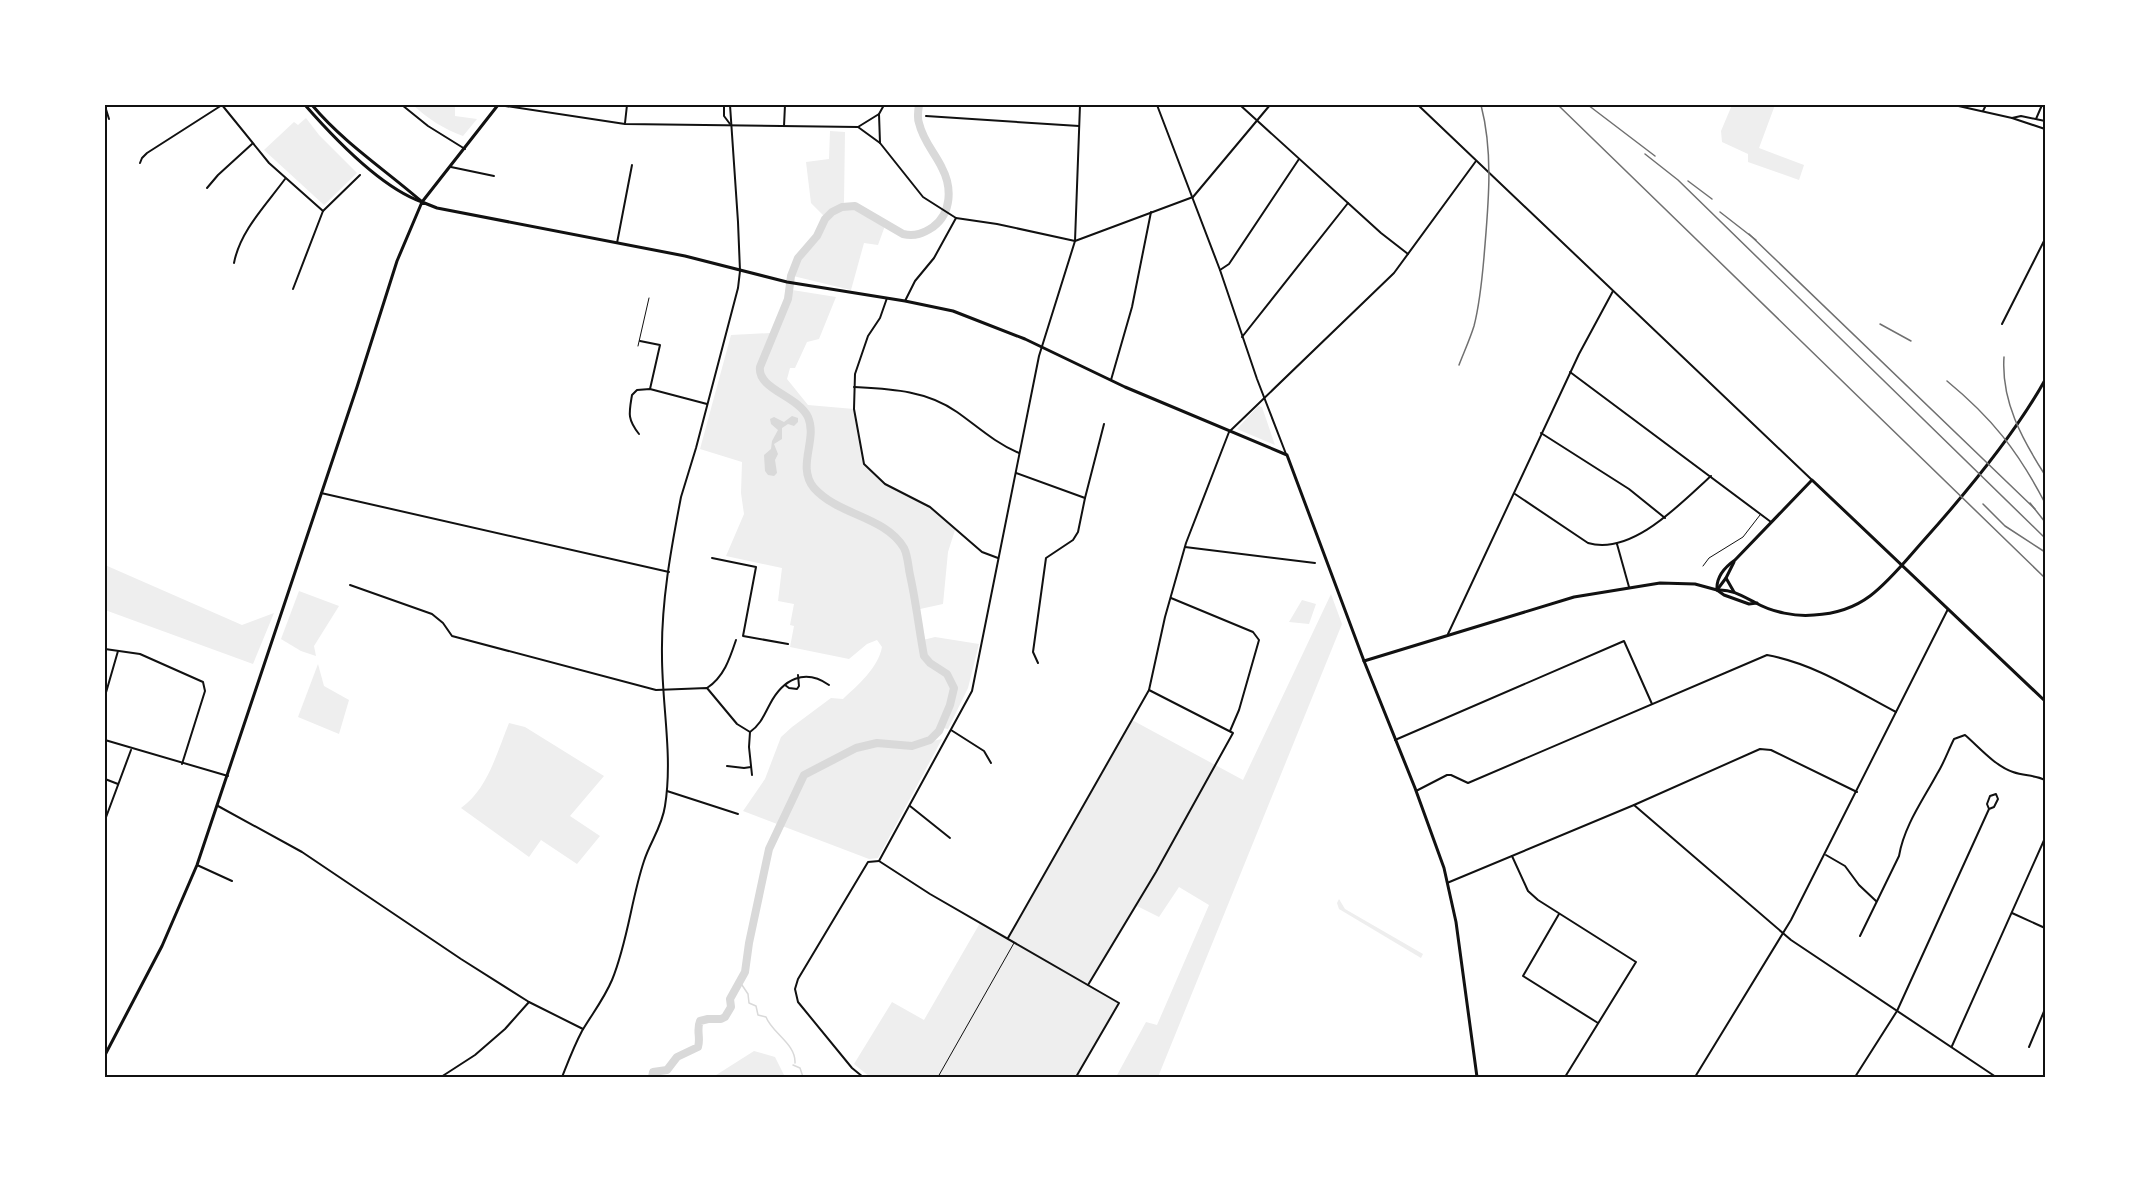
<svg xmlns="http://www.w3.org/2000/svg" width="2150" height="1182" font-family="'Noto Sans',sans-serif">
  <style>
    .green { fill: #eee }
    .water { fill: #d9d9d9 }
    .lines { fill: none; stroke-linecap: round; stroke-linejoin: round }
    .stream { stroke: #d9d9d9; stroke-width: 1.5 }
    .river { stroke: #d9d9d9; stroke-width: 8 }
    .service { stroke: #111; stroke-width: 1 }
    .minor { stroke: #111; stroke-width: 2 }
    .tertiary { stroke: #111; stroke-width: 2 }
    .secondary { stroke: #111; stroke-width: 3 }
    .primary { stroke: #111; stroke-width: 3 }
    .rail { stroke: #707070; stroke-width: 1.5 }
    .neatline { fill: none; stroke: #111; stroke-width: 2 }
  </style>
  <rect width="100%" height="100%" fill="#fff"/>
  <g class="green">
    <path d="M 413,105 L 455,105 L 455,116 L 477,119 L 463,136 C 444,129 428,119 413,105 Z"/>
    <polygon points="1732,105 1775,105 1759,148 1804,165 1799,180 1748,162 1748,154 1722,142 1721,131"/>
    <polygon points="306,118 319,135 357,173 324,205 264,150 294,122 298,125"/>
    <polygon points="830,131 845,132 844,202 842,206 855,206 886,223 878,245 864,243 851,290 789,275 797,254 816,235 824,216 811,203 806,162 829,159"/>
    <path d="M 786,289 L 836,297 L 819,339 L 807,342 L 795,368 L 790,368 L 787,379 L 808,405 L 854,409 L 864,464 L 885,484 L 930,507 L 955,530 L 948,552 L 943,604 L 920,609 L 923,640 L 935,637 L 979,644 L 968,688 L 948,729 L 943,728 L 933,741 L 942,739 L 878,858 L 869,859 L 743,811 L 765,779 L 781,737 L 792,727 L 831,698 L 843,699 C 858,685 878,668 882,647 L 877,640 L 867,644 L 849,659 L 790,647 L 794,626 L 790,625 L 794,604 L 778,601 L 782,568 L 726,556 L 744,514 L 741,493 L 742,462 L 700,449 L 731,335 L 771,333 L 783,304 Z"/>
    <polygon points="1258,406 1262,407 1275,445 1237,429"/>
    <polygon points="105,565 242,625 274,613 253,664 105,610"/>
    <polygon points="299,591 339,606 314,646 316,656 301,651 281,639"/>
    <polygon points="1331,594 1342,624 1158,1077 1116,1077 1146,1022 1157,1025 1209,905 1179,887 1159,917 1137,906 1089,985 1119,1003 1079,1073 1085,1077 870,1077 854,1064 892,1002 924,1020 980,923 1008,937 1132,720 1243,780"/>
    <polygon points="1302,600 1316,604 1309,624 1289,622"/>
    <polygon points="318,664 324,686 349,700 339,734 298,717"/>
    <path d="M 509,723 L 525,727 L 604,776 L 570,816 L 600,836 L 577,864 L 541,840 L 529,857 L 461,808 C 488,789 497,752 509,723 Z"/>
    <polygon points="1339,899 1345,909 1423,954 1421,958 1339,909 1337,903"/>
    <polygon points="754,1051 775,1057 785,1077 713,1077"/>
  </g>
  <polygon class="water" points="792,416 798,418 798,422 794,426 788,424 782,428 782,439 774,444 778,454 775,460 777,473 774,476 768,475 765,471 764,455 771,449 772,441 778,430 771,424 770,419 774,417 784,422"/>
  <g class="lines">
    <g class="stream">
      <path d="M 740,982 L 748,994 L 749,1003 L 756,1006 L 758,1015 L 766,1017 C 772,1033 796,1044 795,1063"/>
      <polyline points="793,1065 800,1068 803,1077"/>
    </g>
    <path class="river" d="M 652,1077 L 653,1072 L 667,1070 L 677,1057 L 698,1047 C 701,1038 696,1030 700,1021 L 708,1019 L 721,1019 L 725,1017 L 731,1007 L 730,999 L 745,972 L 749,943 L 769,849 L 804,775 L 856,748 L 877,743 L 912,746 L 930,740 L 939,731 L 950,705 L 954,688 L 947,674 L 930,663 L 924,656 C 919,629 916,602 910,575 C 908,566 908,556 904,548 C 885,516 839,516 814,488 C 796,466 818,440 808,417 C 798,396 757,389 760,367 L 788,299 L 791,276 L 798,258 L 817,236 L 825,219 L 832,212 L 842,207 L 855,206 L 903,234 C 915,237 924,233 933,227 C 952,213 952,187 942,168 C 935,153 923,141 919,123 C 917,118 918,111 919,105"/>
    <g class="service">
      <polyline points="638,346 649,298"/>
      <polyline points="1703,566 1709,558 1743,537 1760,515"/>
      <polyline points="938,1077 1014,943"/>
    </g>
    <g class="minor">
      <polyline points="222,105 269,163 323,211"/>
      <polyline points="402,105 428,126 465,149"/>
      <polyline points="499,105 625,124 858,127 880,143 923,197 956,218 997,224 1075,241 1193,197 1270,105"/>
      <polyline points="1240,105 1381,233 1408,254"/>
      <polyline points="105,106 109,119"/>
      <polyline points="1983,111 1986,105"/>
      <polyline points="879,114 884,105"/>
      <polyline points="926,116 1079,126"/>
      <polyline points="2036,119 2042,105"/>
      <polyline points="625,123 627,105"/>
      <polyline points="784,126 785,105"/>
      <polyline points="858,127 879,114 880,143"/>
      <polyline points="140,163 142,158 147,153 222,105"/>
      <polyline points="451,167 494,176"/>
      <polyline points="207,188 218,175 252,144"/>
      <polyline points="617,243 632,165"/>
      <path d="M 234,263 C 240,231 266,205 285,179"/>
      <polyline points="1220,270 1229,264 1299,159"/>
      <polyline points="293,289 323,211 360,175"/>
      <polyline points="887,298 880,318 868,336 855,374 854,409 864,464 885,484 930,507 982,552 998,558"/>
      <polyline points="905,301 915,281 934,258 956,218"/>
      <polyline points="2002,324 2045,239"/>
      <polyline points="1242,337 1348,203"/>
      <polyline points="640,341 660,345 650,389"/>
      <polyline points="1570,372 1771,522"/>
      <polyline points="1111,380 1132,307 1151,212"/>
      <path d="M 854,387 C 890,389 926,390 957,412 C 977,426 995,443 1019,453"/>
      <polyline points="1541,433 1629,489 1665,518"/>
      <path d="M 639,434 C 627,419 629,413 632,395 L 637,390 L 650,389 L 707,404"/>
      <polyline points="1016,473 1085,498 1104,424"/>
      <polyline points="321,493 669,572"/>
      <path d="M 1515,494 L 1588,543 C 1632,556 1681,503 1711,476"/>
      <polyline points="1617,544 1629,587"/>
      <polyline points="1185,547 1315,563"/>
      <polyline points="712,558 756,567 743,636 788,644"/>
      <path d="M 350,585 L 432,614 L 443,623 L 452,636 L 656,690 L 707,688 L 737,724 L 750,732 C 761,724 764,715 770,704 C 783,679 805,668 829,685"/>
      <polyline points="1171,598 1253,632 1259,640 1239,710 1230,731"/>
      <polyline points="1448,634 1579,354 1613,291"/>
      <polyline points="105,649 140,654 203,682 205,691 182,764"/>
      <polyline points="1038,663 1033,652 1046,558 1073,540 1078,532 1085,498"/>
      <polyline points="785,685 789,688 797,689 799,686 798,675"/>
      <path d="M 707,688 C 724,677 730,658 736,640"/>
      <polyline points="105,696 118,651"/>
      <polyline points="951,730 984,751 991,763"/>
      <polyline points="750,732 749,747 752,775"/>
      <polyline points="105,740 228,776"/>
      <polyline points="1395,740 1624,641 1652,704"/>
      <polyline points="727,766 744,768 751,767"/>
      <polyline points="105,779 118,784"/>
      <polyline points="667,791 738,814"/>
      <path d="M 1416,791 L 1447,775 L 1451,775 L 1468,783 L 1767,655 C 1815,664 1854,690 1896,712"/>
      <polyline points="1634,805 1791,940 1996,1077"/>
      <polyline points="218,806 302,852 461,959 529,1002 583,1029"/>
      <polyline points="910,806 950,838"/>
      <polyline points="105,820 131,750"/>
      <polyline points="1826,855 1845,866 1859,885 1876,901"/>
      <polyline points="1512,856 1528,891 1538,900 1636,962 1565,1077"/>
      <polyline points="879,861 972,691 1039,356 1075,241 1080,105"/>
      <polyline points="879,861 930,894 1119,1003 1076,1077"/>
      <polyline points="197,865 232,881"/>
      <polyline points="1447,883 1634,805 1760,749 1771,750 1857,792"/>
      <polyline points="2012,913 2045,928"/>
      <polyline points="1559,914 1523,976 1598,1023"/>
      <path d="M 1860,936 L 1899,856 C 1904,826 1923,800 1937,774 C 1944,763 1948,751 1954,739 L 1965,735 C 1979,747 1995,766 2013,772 C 2024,776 2035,775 2045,780"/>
      <polyline points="1008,938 1149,690 1165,617 1186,543 1229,432 1394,273 1476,161"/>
      <polyline points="1088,985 1156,872 1233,733 1149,690"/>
      <polyline points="1952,1046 2045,838"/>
      <polyline points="2029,1047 2045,1009"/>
      <polyline points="441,1077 475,1055 505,1029 529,1002"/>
      <polyline points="863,1077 852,1068 798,1002 795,989 798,979 868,862 879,861"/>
      <polyline points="1695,1077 1791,920 1948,609"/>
      <polyline points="1855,1077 1897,1011 1989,809 1987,804 1990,796 1996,794 1998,799 1994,807 1989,809"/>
    </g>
    <g class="tertiary">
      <polyline points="724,105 724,116 730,124"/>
      <polyline points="1157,105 1220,270 1257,379 1286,454"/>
      <polyline points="1418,105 1812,480"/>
      <polyline points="1954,105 2012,118 2045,129"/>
      <polyline points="2012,118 2021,116 2045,121"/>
      <path d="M 562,1077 C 568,1062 574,1046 582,1031 C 592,1014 604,999 612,980 C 628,941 631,900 644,861 C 650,842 662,827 665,806 C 673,756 662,706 662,656 C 661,603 671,549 681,497 L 696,448 L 738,288 L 740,271 L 738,222 L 730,105"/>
    </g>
    <g class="secondary">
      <path d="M 305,105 C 333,137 382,188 422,202"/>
      <path d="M 312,105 C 344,143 384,169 421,201"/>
      <polyline points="422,202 498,105"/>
      <polyline points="1726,578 1734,592"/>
      <path d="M 1717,590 C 1716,577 1725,567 1735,560 L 1812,480 L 2045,701"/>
      <polyline points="1717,590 1726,578 1734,562"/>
      <polyline points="1364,661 1415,788 1444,868 1456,922 1477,1077"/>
    </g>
    <g class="primary">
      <path d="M 1718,590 C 1732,589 1744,597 1756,603 C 1772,612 1796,617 1814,615 C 1833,614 1854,608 1870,596 C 1890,581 1907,559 1924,540 C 1966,493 2014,436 2045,380"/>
      <polyline points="105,1055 162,946 197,865 357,387 397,261 422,202 437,208 685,256 787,282 905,301 953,311 1025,339 1125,387 1287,455 1364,661 1574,597 1660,583 1695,584 1717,590 1724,595 1749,604 1757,603"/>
    </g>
    <g class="rail">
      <polyline points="1558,105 2045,578"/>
      <polyline points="1588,105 1655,156"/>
      <polyline points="1645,154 1678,180 2045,538"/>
      <polyline points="1688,181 1712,199"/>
      <polyline points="1720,212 1756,240"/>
      <polyline points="1749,234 2035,509"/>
      <polyline points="1880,324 1911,341"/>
      <path d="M 2004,357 C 2001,401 2022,439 2045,475"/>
      <path d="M 1459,365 C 1464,352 1470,339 1474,326 C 1480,303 1482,280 1484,257 C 1488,207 1494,155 1481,105"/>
      <path d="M 1947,381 C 1992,418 2018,451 2045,503"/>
      <polyline points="2030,503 2045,522"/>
      <polyline points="1983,504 2005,526 2045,552"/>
    </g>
  </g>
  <rect width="2150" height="1182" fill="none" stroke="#ffffff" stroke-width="213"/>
  <rect x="106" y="106" width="1938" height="970" class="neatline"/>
</svg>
